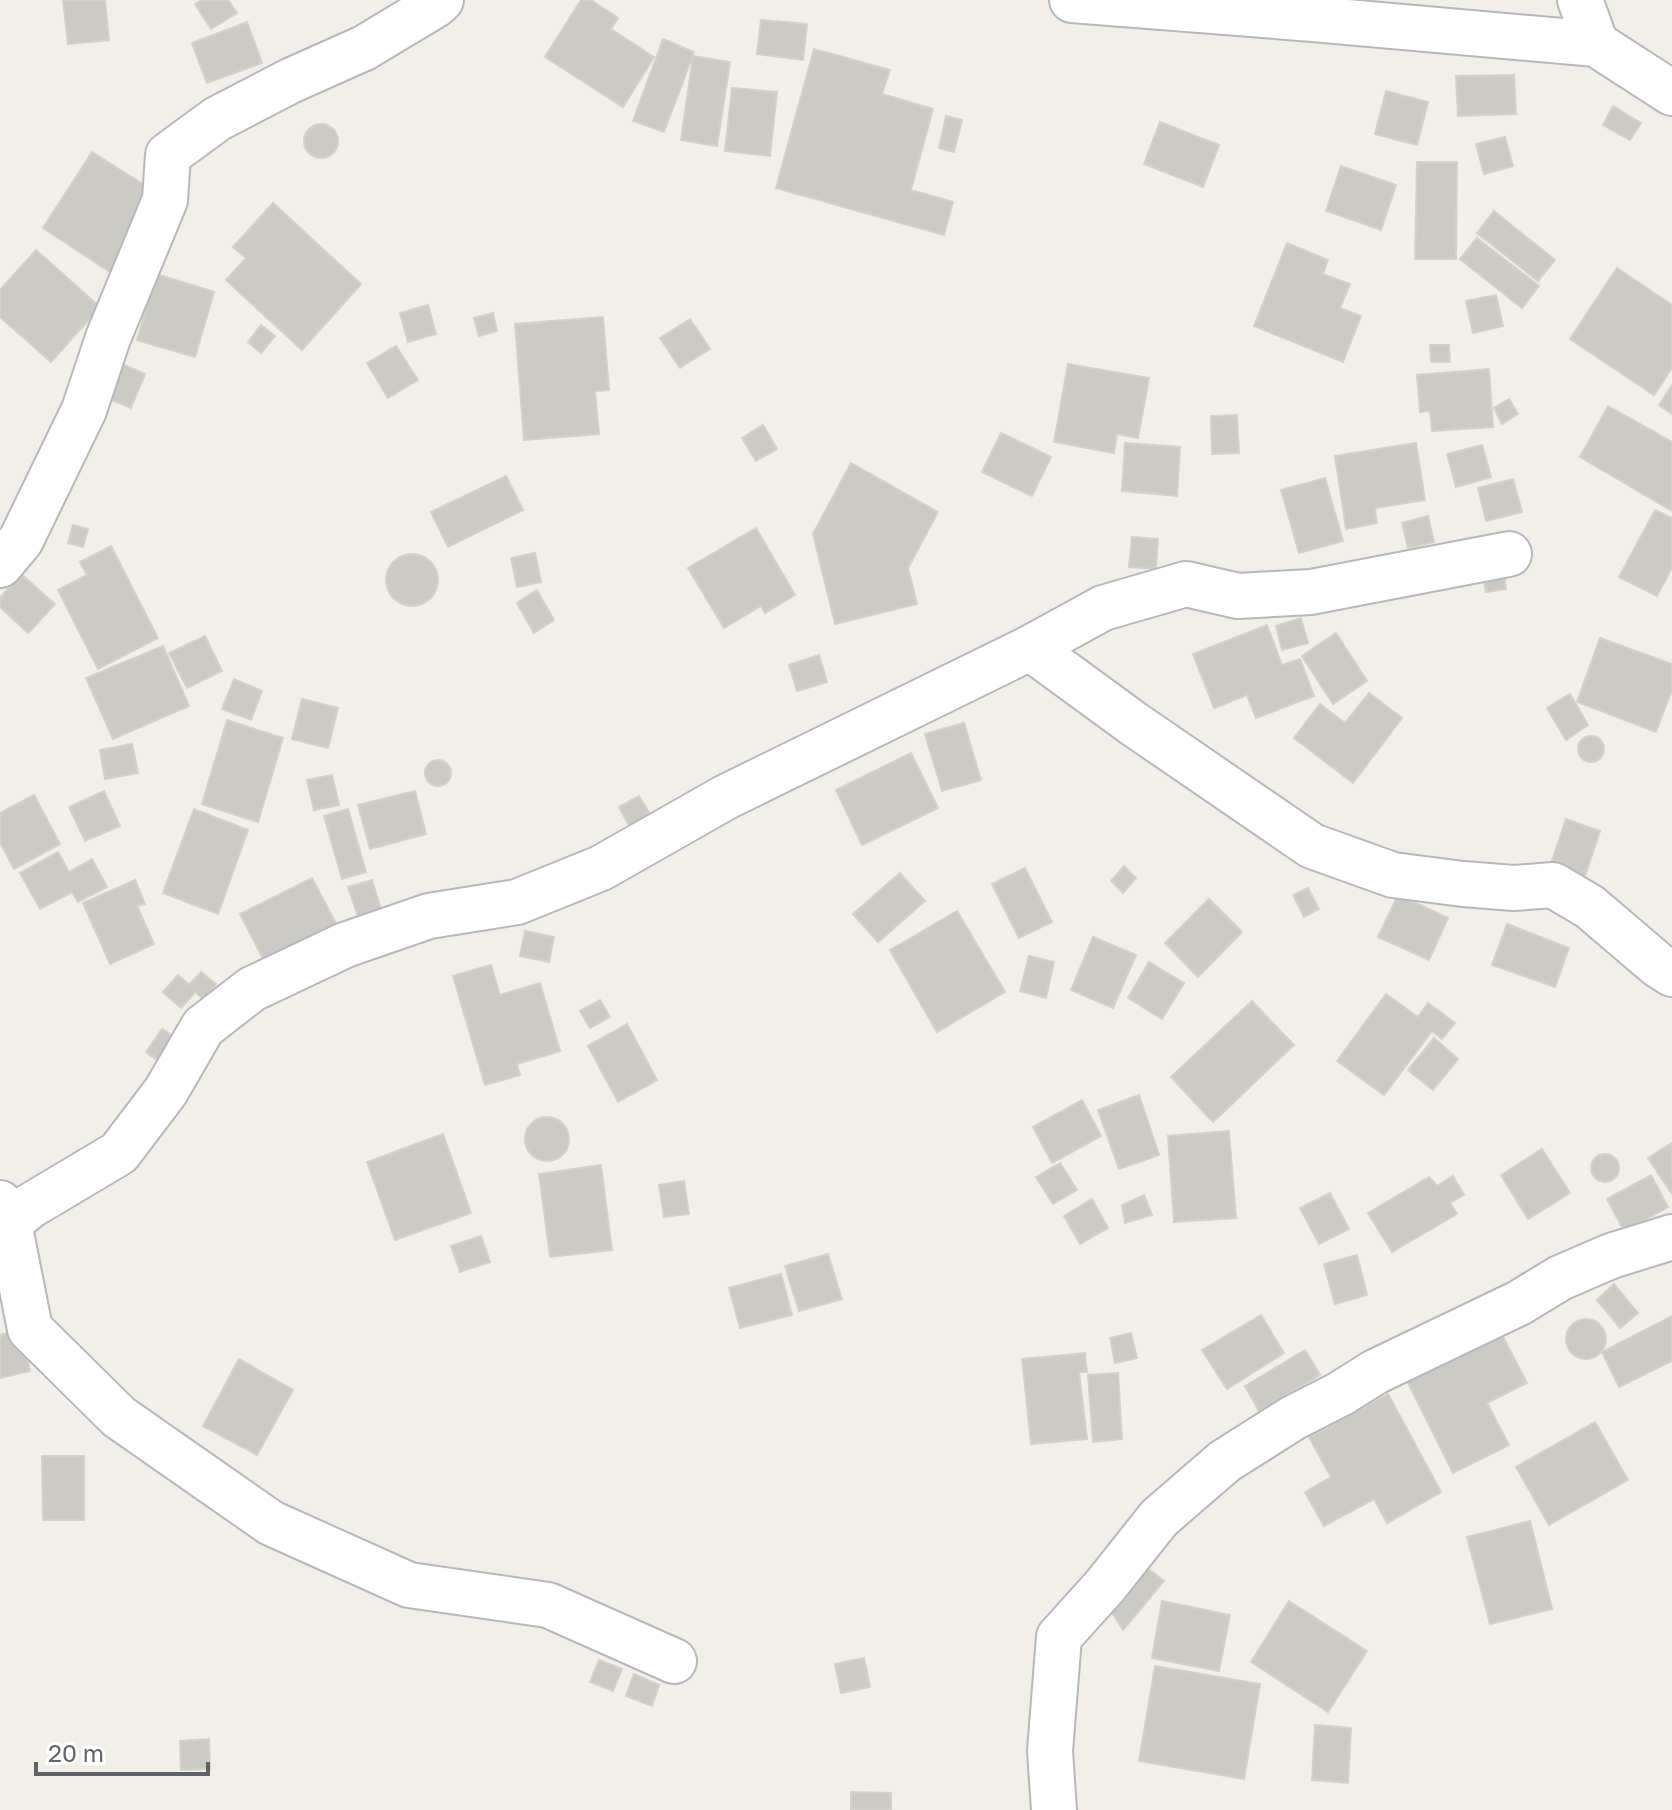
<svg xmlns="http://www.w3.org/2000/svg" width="1672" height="1810" font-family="'Golos Text',sans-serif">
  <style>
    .building { fill: #cccac5; stroke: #d6d1c6; stroke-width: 2 }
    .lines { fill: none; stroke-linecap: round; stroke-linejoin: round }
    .minor-casing { stroke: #b5b8bc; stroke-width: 48 }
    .minor { stroke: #fff; stroke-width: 44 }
  </style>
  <rect width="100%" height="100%" fill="#f1efe8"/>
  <g class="building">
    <polygon points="63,0 105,0 109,40 68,44"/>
    <polygon points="202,0 228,0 237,13 211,29 195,4"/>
    <polygon points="581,0 591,0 618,18 611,29 654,57 623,107 545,57"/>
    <polygon points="761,20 807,24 803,60 757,54"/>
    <polygon points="247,22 262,63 207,83 192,43"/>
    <polygon points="663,39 694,52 664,132 633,121"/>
    <polygon points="814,49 890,70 882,94 933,109 911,190 953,202 944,235 776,188"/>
    <polygon points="693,56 730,62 717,146 681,140"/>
    <polygon points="1514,75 1516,114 1458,116 1456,76"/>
    <polygon points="732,88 777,92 770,156 725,151"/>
    <polygon points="1386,91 1428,102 1417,145 1375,134"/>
    <polygon points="1613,106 1641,123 1630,140 1603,125"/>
    <polygon points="946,116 962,120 954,152 939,148"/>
    <polygon points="1160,122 1219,145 1203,187 1144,164"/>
    <circle cx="321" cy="141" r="17"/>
    <polygon points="1505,137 1513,166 1484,174 1476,144"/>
    <polygon points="92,152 160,195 110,272 43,228"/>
    <polygon points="1417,162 1457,162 1456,259 1415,259"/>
    <polygon points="1341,166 1396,185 1381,230 1326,211"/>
    <polygon points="273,203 361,284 302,350 226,280 246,258 233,247"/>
    <polygon points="1494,211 1555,260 1538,281 1477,233"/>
    <polygon points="1477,238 1539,286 1522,308 1460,259"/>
    <polygon points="1287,243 1328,260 1323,274 1350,284 1340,308 1361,316 1343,362 1254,326"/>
    <polygon points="36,250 100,307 51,362 0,317 0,290"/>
    <polygon points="1617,268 1672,305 1672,368 1654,395 1570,339"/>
    <polygon points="156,274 214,292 195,357 137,340"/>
    <polygon points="1496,295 1503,326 1473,333 1466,301"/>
    <polygon points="428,305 436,334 408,342 400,313"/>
    <polygon points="493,313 497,331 479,336 474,318"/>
    <polygon points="603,317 609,390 595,391 599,434 524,440 515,324"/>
    <polygon points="690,319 710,349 680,368 660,338"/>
    <polygon points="261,325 275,336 261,353 248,342"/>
    <polygon points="1430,345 1449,345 1450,362 1431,362"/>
    <polygon points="396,346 418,380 388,398 367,363"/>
    <polygon points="120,363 145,374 131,408 105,397"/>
    <polygon points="1068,364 1149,378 1138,438 1117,434 1114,453 1054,442"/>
    <polygon points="1489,369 1493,427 1432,431 1430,411 1420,412 1417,375"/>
    <polygon points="1672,385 1672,414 1659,405"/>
    <polygon points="1509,399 1518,414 1502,424 1494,408"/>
    <polygon points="1608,406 1672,442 1672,511 1580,457"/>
    <polygon points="1237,415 1239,453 1212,454 1211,416"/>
    <polygon points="763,425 777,449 756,461 742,438"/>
    <polygon points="1001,433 1051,457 1032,496 982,472"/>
    <polygon points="1125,443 1180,447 1177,496 1122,491"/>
    <polygon points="1416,443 1425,500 1375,508 1377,523 1346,529 1335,456"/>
    <polygon points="1482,445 1491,477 1456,487 1447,454"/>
    <polygon points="851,463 938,512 908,568 917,604 835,624 813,534"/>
    <polygon points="506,476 523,510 448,547 431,512"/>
    <polygon points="1325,478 1343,541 1299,553 1281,490"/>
    <polygon points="1513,479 1522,512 1486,521 1478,488"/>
    <polygon points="1655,510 1672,518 1672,568 1657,596 1619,577"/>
    <polygon points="1428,516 1434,542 1408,548 1402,523"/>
    <polygon points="73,525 88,529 83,547 68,543"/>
    <polygon points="756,528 795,595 765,613 761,606 724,628 688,568"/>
    <polygon points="1132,537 1158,539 1156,569 1129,567"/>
    <polygon points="111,546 158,638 98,669 58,590 87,575 80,562"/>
    <polygon points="535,553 541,582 517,587 511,558"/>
    <circle cx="412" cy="580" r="26"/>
    <polygon points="1504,573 1506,589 1486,592 1483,576"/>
    <polygon points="21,574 55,604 28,633 0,607 0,598"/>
    <polygon points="537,590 554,620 534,633 517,603"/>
    <polygon points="1301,618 1308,643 1282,650 1276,626"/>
    <polygon points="1267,625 1282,665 1300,659 1314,696 1256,718 1247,695 1214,708 1193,654"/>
    <polygon points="1336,633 1367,681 1333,704 1302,656"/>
    <polygon points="205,636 222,671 187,688 169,653"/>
    <polygon points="1600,638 1672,664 1672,690 1656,732 1577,702"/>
    <polygon points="163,646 189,706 113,739 86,678"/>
    <polygon points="819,655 827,682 797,691 789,665"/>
    <polygon points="234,679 262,691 251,720 222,709"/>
    <polygon points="1369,693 1402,718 1353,783 1294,738 1320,704 1345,723"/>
    <polygon points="1570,694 1588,725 1566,740 1547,708"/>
    <polygon points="302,699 338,708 328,748 292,739"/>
    <polygon points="227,720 283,738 258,822 202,804"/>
    <polygon points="964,723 981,780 942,791 925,734"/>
    <circle cx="1591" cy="749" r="13"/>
    <polygon points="132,744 138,773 105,779 100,750"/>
    <polygon points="911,753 938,808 862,845 836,790"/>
    <circle cx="438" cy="773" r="13"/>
    <polygon points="332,775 339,805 314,810 307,780"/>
    <polygon points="104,791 120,826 85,841 69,807"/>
    <polygon points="415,791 426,834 370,849 358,805"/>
    <polygon points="34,795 60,844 14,869 0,842 0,813"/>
    <polygon points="639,796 654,821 633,833 619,807"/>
    <polygon points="194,809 248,830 218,914 163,893"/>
    <polygon points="348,809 366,872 342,879 324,816"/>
    <polygon points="1566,819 1600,831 1583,882 1549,870"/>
    <polygon points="58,852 69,872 92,859 107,887 78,902 72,892 40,909 20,873"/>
    <polygon points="1124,866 1136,878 1123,893 1111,881"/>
    <polygon points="1025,868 1052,922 1019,938 992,884"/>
    <polygon points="900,873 925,901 878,942 853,914"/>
    <polygon points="312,878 341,933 269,970 240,914"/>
    <polygon points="135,880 145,904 137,906 154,944 110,964 83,903"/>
    <polygon points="372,880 383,915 360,922 348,887"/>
    <polygon points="1308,888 1319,909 1304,917 1293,895"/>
    <polygon points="1398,895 1448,918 1429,960 1378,937"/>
    <polygon points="1209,899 1242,932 1198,977 1165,943"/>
    <polygon points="957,911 1005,992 937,1032 890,950"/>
    <polygon points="1507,924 1569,948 1555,987 1492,965"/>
    <polygon points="525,931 554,937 549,962 520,956"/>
    <polygon points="1093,937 1136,955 1113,1008 1071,990"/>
    <polygon points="1029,956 1054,962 1046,998 1020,991"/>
    <polygon points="1149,962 1184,983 1162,1019 1128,998"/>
    <polygon points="491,965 500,995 540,983 560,1051 517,1064 520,1075 485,1085 453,976"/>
    <polygon points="201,972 216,984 204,999 195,992 181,1008 163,992 178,975 189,985"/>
    <polygon points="1386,994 1418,1017 1428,1003 1455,1023 1442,1039 1432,1031 1384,1095 1337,1061"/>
    <polygon points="600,1000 610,1017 590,1028 580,1011"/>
    <polygon points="1252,1001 1294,1045 1213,1122 1171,1077"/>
    <polygon points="627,1024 657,1080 618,1102 588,1046"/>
    <polygon points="162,1029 181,1041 164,1065 146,1052"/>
    <polygon points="1434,1038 1458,1059 1433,1090 1408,1070"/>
    <polygon points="1139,1095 1159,1155 1119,1169 1098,1110"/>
    <polygon points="1082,1100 1101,1136 1052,1163 1033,1127"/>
    <circle cx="547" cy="1139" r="22"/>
    <polygon points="1229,1131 1236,1218 1174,1222 1168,1136"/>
    <polygon points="443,1134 471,1213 395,1240 367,1162"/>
    <polygon points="1672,1143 1672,1194 1648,1158"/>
    <polygon points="1542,1149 1570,1193 1528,1219 1501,1175"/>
    <circle cx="1605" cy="1168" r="14"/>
    <polygon points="1060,1163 1077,1190 1053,1204 1036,1177"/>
    <polygon points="601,1165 612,1250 550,1257 539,1174"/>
    <polygon points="1651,1175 1668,1207 1624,1231 1607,1199"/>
    <polygon points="1453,1176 1464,1195 1450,1203 1457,1214 1392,1252 1368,1213 1429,1177 1437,1186"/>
    <polygon points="684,1181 689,1214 664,1217 659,1185"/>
    <polygon points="1330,1193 1349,1229 1319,1244 1300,1208"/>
    <polygon points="1144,1195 1152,1215 1125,1223 1122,1205"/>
    <polygon points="1092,1199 1108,1228 1080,1244 1064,1216"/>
    <polygon points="481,1236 490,1262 460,1272 451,1246"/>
    <polygon points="828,1254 842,1299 799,1311 785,1266"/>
    <polygon points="1357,1255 1367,1295 1335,1304 1324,1264"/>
    <polygon points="781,1274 792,1315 740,1328 729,1288"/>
    <polygon points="1614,1284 1638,1313 1620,1328 1597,1300"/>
    <polygon points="1261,1315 1284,1353 1227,1389 1202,1350"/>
    <polygon points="1672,1316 1672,1361 1619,1387 1602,1352"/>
    <circle cx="1586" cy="1339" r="20"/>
    <polygon points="1499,1329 1527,1383 1487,1403 1509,1445 1453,1473 1405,1377"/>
    <polygon points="20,1330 30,1371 0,1378 0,1335"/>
    <polygon points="1131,1333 1137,1358 1115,1363 1110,1338"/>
    <polygon points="1305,1350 1320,1375 1259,1411 1245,1386"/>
    <polygon points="1085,1353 1087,1372 1079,1372 1087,1439 1031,1444 1022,1359"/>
    <polygon points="239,1359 293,1390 257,1455 203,1426"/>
    <polygon points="1118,1373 1122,1439 1093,1442 1088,1375"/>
    <polygon points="1388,1394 1441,1492 1387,1523 1374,1499 1324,1526 1305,1492 1331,1477 1309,1437"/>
    <polygon points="1595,1422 1628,1480 1549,1525 1516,1467"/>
    <polygon points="42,1456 84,1456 84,1520 43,1520"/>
    <polygon points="1530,1521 1552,1609 1490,1624 1467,1537"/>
    <polygon points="1140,1563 1164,1581 1123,1630 1104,1600"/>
    <polygon points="1162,1601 1230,1615 1219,1671 1152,1658"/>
    <polygon points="1289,1601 1367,1651 1328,1712 1251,1662"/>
    <polygon points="864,1658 870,1687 841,1693 835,1664"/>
    <polygon points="599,1660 622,1669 613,1691 590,1682"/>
    <polygon points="1155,1666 1260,1684 1244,1779 1139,1761"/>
    <polygon points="634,1674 659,1685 652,1706 626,1696"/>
    <polygon points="1315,1725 1351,1728 1348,1783 1312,1780"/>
    <polygon points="209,1739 210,1769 181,1770 180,1741"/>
    <polygon points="851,1792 891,1793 891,1810 851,1810"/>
  </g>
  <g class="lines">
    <g class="minor-casing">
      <g id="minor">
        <polyline points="1072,0 1313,19 1596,44 1672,93"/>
        <polyline points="1580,0 1596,44"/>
        <polyline points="0,565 21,540 84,410 108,338 165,200 168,155 217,119 290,81 364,48 434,6 441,0"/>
        <polyline points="1030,648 1134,724 1312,846 1393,875 1463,884 1514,888 1553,885 1590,907 1658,965 1672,974"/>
        <polyline points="0,1203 9,1223 30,1329 119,1417 271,1523 409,1585 548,1605 674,1661"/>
        <polyline points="9,1223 30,1206 119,1153 166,1091 203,1027 252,989 345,945 429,916 517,902 601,868 726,797 1030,648 1103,608 1186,584 1238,596 1311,592 1509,554"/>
        <polyline points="1054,1810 1050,1751 1059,1637 1105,1586 1159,1518 1225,1461 1293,1418 1340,1394 1375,1372 1519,1303 1560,1278 1611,1256 1672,1237"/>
      </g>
    </g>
    <use href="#minor" class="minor"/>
  </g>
  <path d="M36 1762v12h172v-12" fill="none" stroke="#5f6368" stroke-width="4"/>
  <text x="48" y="1762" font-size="24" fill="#5f6368" stroke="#ffffff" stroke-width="6" paint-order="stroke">20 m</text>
</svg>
